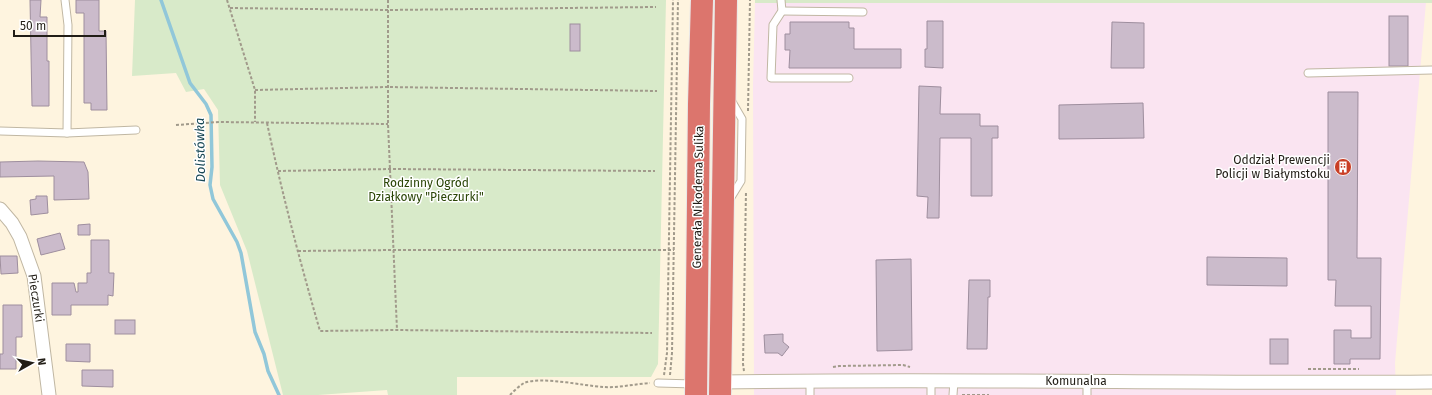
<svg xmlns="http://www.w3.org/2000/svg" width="1432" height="395" font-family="'Fira Sans',sans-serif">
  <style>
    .industrial { fill: #fae4f1 }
    .green { fill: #d8eac9 }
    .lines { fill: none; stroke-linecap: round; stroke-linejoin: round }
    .stream { stroke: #91c7d9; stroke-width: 3.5 }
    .building { fill: #cbbbcb; stroke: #9e8e9e }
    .lane-casing { stroke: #c0b7a3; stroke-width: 9 }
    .street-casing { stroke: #c0b7a3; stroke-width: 15 }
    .highway-casing { stroke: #e9e8e8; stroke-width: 24 }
    .path { stroke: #a19a8b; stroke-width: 2; stroke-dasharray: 3 2; stroke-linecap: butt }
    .lane { stroke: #fff; stroke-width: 7 }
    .street { stroke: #fff; stroke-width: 13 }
    .highway { stroke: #dc756d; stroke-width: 22 }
    .labels { text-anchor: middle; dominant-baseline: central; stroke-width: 3; stroke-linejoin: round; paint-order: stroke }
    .poi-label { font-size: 12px; fill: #211d16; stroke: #fff; text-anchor: end }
    .park-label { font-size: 12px; fill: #2a4506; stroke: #fff }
    .street-label { font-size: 12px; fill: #211d16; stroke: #fff }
    .water-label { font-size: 13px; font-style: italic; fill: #1a4956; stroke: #fff }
  </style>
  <rect width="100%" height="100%" fill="#fef4df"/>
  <polygon class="industrial" points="1426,2 1395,363 1396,395 754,395 753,85 755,3"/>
  <g class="green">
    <polygon points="135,0 666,0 658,364 651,377 457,377 457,395 388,395 387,390 318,395 283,395 247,251 220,185 218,110 204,89 186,92 176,73 132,76"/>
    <rect x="755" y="0" width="677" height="3"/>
  </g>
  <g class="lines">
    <polyline class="stream" points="161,0 190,83 206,104 211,115 212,167 210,185 213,199 237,242 241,253 255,332 264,354 268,371 279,395"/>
  </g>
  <g class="building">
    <polygon points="30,0 41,0 40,17 47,17 47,61 49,61 49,106 32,106"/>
    <polygon points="76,0 99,0 99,31 106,31 107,110 91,110 91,103 84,103 84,13 76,13"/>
    <rect x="1389" y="16" width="19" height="50"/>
    <polygon points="927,21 943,21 943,68 925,67 925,49 927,49"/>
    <polygon points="790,22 849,22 849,28 854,28 854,49 901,49 901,68 789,68 790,50 785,50 785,34 790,34"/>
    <polygon points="1112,22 1144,23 1144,68 1111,68"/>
    <rect x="570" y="24" width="10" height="27"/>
    <polygon points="919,86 941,87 940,114 980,114 980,126 998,126 998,138 992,138 992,196 971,196 971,138 940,138 939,218 927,218 928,197 917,196"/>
    <polygon points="1328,92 1358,92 1357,258 1381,258 1380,359 1350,359 1350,364 1334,364 1334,330 1351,330 1351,338 1371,338 1371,306 1335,306 1336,280 1328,280"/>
    <polygon points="1143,103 1144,138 1059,139 1059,105"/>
    <polygon points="38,161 84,162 88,172 89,199 54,200 54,176 0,177 0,162"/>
    <polygon points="36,196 47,196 48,213 31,215 30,200 36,199"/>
    <polygon points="90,224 90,235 78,235 78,225"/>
    <polygon points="60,233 65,249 41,255 37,239"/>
    <polygon points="91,240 109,240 109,273 114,273 113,296 108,295 108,305 71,305 71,315 52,315 52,283 74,283 76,292 78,292 78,283 87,283 87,273 91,273"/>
    <polygon points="0,256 17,256 18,273 1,274"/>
    <polygon points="1207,257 1287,258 1287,286 1207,285"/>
    <polygon points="911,259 912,350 877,351 876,260"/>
    <polygon points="969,280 990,280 990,297 988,297 987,349 967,349"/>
    <polygon points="3,305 22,305 22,337 16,337 16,369 0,369 0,354 3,354"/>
    <rect x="115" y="320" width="20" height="14"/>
    <polygon points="783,334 783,342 789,347 782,356 778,353 765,353 764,335"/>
    <rect x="1270" y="339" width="18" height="25"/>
    <polygon points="66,344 90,344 90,362 66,361"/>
    <polygon points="82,370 113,370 113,387 82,386"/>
  </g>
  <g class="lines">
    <g class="lane-casing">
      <g id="lane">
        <polyline points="65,0 68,25 67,133"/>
        <polyline points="781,0 782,11 773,25 771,78 849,78"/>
        <polyline points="782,11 863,12"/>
        <polyline points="1308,73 1432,70"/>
        <polyline points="0,131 67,133 136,130"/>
        <polyline points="730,199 741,181 742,119 731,100"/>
        <polyline points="931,381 931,395"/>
        <polyline points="1087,381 1087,395"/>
        <polyline points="810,382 810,395"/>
        <polyline points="658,383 694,384"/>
        <polyline points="953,395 954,381"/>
      </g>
    </g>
    <g class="street-casing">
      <g id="street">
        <polyline points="0,209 12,223 20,237 34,276 49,395"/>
        <path d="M 720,382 C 957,378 1195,384 1432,382"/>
      </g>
    </g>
    <g class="highway-casing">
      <g id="highway">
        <polyline points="696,395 699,104 702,0"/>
        <polyline points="720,395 726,0"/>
      </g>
    </g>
    <g class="path">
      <polyline points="227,0 255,90 255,122"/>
      <polyline points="388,0 388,124 397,330"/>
      <polyline points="230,8 388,10 656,7"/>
      <polyline points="255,90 388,87 657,91"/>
      <polyline points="748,111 750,0"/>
      <path d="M 267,123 C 282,193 300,262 320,331 L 397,330 L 652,333"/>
      <polyline points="176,125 219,122 388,124"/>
      <polyline points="278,171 390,169 655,171"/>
      <polyline points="298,251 394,250 674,250"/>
      <polyline points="833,367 839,366 903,365 910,367"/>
      <polyline points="1308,369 1359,369"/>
      <polyline points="744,371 743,364 746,191"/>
      <polyline points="664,375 667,353 673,0"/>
      <polyline points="670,375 672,353 678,0"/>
      <path d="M 510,395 C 514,391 519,386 524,383 C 542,376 584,386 604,387 C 619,388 634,384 650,383"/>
      <polyline points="962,395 989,395"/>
    </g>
    <use href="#lane" class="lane"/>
    <use href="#street" class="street"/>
    <use href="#highway" class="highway"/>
  </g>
  <defs>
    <g id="building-disc" transform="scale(0.9)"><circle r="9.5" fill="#c93e25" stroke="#fff"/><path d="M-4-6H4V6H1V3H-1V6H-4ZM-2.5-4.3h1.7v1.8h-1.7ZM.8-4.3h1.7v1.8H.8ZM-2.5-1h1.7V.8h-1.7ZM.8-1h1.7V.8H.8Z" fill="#fff"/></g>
  </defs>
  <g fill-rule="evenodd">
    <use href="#building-disc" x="1343" y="167"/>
  </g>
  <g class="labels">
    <g class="poi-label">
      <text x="1330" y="160">Oddział Prewencji<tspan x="1330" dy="14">Policji w Białymstoku</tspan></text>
    </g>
    <g class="park-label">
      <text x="426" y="183">Rodzinny Ogród<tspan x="426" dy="14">Działkowy "Pieczurki"</tspan></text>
    </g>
    <g class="street-label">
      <text transform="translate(698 197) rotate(-89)">Generała Nikodema Sulika</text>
      <text transform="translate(36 298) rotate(81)">Pieczurki</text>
      <text x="1076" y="381">Komunalna</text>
    </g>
    <g class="water-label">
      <text transform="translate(200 150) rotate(-91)">Dolistówka</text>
    </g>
  </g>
  <g transform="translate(32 363) rotate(82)" stroke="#ffffff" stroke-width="3" paint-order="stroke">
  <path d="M0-3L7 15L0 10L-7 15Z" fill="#211d16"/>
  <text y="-6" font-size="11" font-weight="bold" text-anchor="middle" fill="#211d16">N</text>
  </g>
  <path d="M14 30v6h91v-6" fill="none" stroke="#211d16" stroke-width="2"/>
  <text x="20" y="30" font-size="12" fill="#211d16" stroke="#ffffff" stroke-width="3" paint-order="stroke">50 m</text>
</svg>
